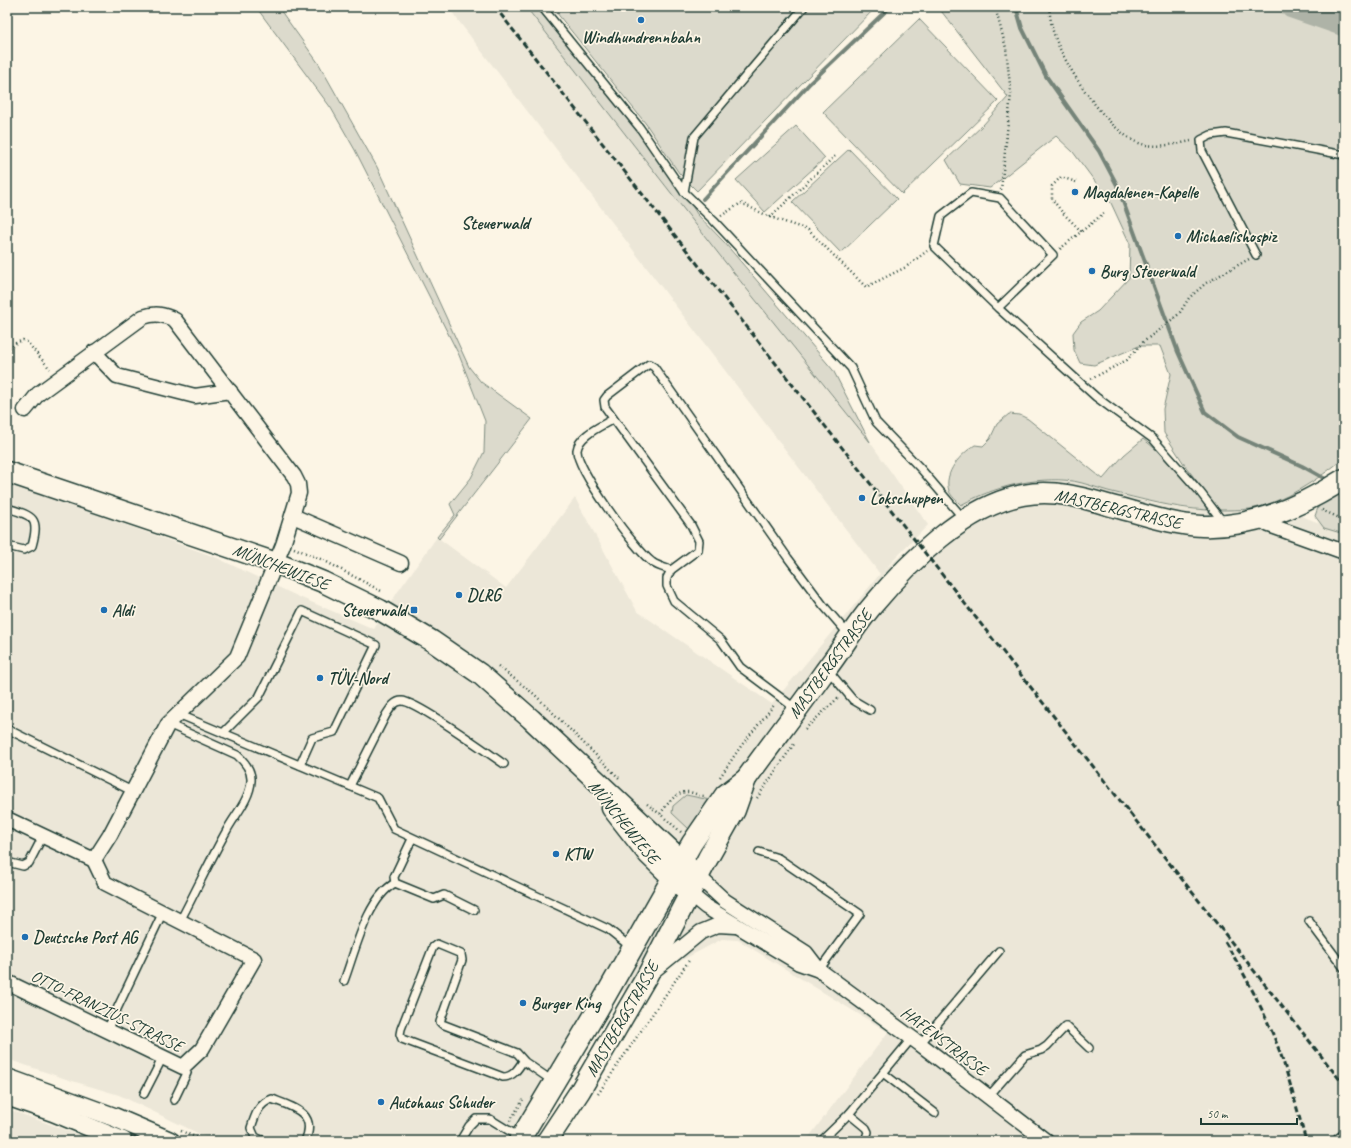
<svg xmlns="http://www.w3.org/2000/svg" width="1351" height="1148" font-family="Caveat,sans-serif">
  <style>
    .built { fill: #ece7d8 }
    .green { fill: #dcdacc; stroke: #7e8c80 }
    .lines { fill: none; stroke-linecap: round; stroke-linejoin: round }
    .stream { stroke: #758479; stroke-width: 4 }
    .river { stroke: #aeb3a7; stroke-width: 23 }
    .service-casing { stroke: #1f3d34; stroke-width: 10 }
    .minor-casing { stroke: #1f3d34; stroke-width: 17 }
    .tertiary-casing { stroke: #1f3d34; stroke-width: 21 }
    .secondary-casing { stroke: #1f3d34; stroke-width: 23 }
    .path { stroke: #1f3d34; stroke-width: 2.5; stroke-dasharray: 1 3; stroke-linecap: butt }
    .service { stroke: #fcf5e5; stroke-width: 7 }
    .minor { stroke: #fcf5e5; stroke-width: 14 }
    .tertiary { stroke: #fcf5e5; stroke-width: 18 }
    .secondary { stroke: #fcf5e5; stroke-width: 20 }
    .rail { stroke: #1f3d34; stroke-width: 3; stroke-dasharray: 6 3; stroke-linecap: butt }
    .poi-dot { fill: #1f6fb2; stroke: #fcf5e5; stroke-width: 1.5 }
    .labels { text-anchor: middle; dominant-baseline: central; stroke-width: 3.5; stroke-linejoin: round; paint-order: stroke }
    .poi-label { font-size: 17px; font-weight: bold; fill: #1f3d34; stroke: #fcf5e5; text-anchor: start }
    .street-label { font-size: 17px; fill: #1f3d34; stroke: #fcf5e5 }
    .neighbourhood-label { font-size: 18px; font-weight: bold; fill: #1f3d34; stroke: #fcf5e5 }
  </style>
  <rect width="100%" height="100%" fill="#fcf5e5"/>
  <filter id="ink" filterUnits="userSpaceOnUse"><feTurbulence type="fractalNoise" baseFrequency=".025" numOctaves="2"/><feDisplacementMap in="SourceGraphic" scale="8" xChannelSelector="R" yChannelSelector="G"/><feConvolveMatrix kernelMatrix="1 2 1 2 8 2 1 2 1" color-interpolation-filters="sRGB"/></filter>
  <g filter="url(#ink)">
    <g class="built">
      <polygon points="448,7 526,7 725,262 870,442 928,525 884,570 961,505 978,496 1041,480 1073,481 1152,503 1185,509 1219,510 1250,509 1269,503 1344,533 1344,1141 806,1141 888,1032 738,940 722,939 588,1010 504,1141 214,1141 119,1095 69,1080 7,1059 7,482 215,557 297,596 374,629 397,593 437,537 506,588 575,498 637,611 772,704 880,574"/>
      <polygon points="7,1109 10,1110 96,1141 7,1141"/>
    </g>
    <g class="green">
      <polygon points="256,7 278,7 319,64 377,167 469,367 481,382 532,419 439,539 437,537 455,515 450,504 471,478 484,452 485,421 459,355 355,150 331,108"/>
      <polygon points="526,7 542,7 640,128 684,192 697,214 724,242 833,370 870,442 725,262"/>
      <polygon points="552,7 876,7 697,191 679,173 646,124"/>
      <path d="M 938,7 L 1344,7 L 1344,458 C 1319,479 1283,503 1250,509 C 1240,510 1229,510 1219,510 L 1186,467 L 1164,433 L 1163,409 L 1171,374 L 1160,346 L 1139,346 L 1094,365 L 1080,363 L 1074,350 L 1073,333 L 1081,322 L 1098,311 L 1129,278 L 1130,244 L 1111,203 L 1073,152 L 1056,136 L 990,188 L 960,184 L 946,160 L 983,125 L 1008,97 Z"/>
      <polygon points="919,19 998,101 902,194 823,112"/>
      <polygon points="796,126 825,158 765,212 736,180"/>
      <polygon points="849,149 897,199 841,253 792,202"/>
      <path d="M 1009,414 L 1020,415 L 1028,419 L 1103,479 L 1124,455 L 1143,439 C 1162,453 1198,489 1207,510 C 1173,508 1141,499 1108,491 C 1097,488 1085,483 1073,481 C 1036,476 993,487 961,505 C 957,501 951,496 949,491 C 943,472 961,454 975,445 L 983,446 L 990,439 L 997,424 Z"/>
      <polygon points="1344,482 1344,534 1324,528 1315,516 1321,499"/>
      <polygon points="686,795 710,800 689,829 672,813 673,806"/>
    </g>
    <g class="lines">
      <g class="stream">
        <polyline points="1016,7 1022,28 1046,76 1099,151 1117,185 1178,352 1205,412 1238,437 1302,466 1329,481"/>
        <polyline points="703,199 810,83 890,7"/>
      </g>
      <polyline class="river" points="1292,7 1344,25"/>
      <g class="service-casing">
        <g id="service">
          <polyline points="542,7 640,128 684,192 714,221 851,368 876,422 921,469 963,518"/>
          <polyline points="684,192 694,137 804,7"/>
          <polyline points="1256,255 1202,151 1201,140 1211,135 1226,133 1344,155"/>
          <polyline points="998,308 1053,255 1000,198 971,193 941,216 934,246 998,308 1096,397 1153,439 1200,492 1223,522"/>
          <path d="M 613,419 C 602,426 579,435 577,450 C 576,469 636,551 652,562 C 657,566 665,568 671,570"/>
          <path d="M 7,508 C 33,516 40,517 32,546 L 24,550 L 7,546"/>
          <polyline points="827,669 853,700 870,710"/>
          <polyline points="796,709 740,667 721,640 674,601 667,586 667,578 671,570 698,550 699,541 691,525 605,407 604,400 607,396 649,364 654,367 788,558 823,605 849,635"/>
          <polyline points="178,714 378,798 394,829 608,929 632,948"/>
          <path d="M 168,724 L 237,755 C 245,762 252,770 251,781 C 250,799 235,815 227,830 C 210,860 196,891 180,921"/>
          <polyline points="7,729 132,791"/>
          <polyline points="223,733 259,697 302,611 376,645 334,732 312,738 300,765"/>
          <path d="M 350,786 L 386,715 C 390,709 394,701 402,701 C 416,701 488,753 504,764"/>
          <polyline points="412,839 394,877 395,883 434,899 444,895 474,910"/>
          <polyline points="759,852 778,858 860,914 819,970"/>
          <polyline points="7,862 23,866 29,863 43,836"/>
          <polyline points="1309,921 1344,968"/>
          <path d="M 344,981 C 355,952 367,898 395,883"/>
          <polyline points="107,1030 163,912"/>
          <polyline points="920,1044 999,951"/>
          <path d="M 523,1061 C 518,1069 513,1077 503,1077 L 402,1039 L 400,1034 L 401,1029 L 433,947 L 437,944 L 461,954 L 462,960 L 440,1022 L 442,1024 L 517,1053 L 525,1062 L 554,1082"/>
          <polyline points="883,1073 935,1113"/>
          <polyline points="144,1094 163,1057"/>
          <polyline points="988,1097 1025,1055 1041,1050 1047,1046 1066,1026 1089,1048"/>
          <polyline points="174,1100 187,1073 183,1067"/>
          <polyline points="849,1114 866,1128 868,1132 865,1141"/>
          <path d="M 264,1141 L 255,1137 L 251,1128 C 255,1115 259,1103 272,1099 C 293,1107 318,1113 305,1141"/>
          <polyline points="460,1141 469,1126 476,1119 490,1119 521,1138"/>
          <polyline points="821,1141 849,1114 912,1038"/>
        </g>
      </g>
      <g class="minor-casing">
        <g id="minor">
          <polyline points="94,352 117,376 195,396 230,391"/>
          <polyline points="293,516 401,563"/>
          <polyline points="1259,519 1269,525 1344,552"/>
          <path d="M 7,819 L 94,860 L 110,835 L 168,724 L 237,657 L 283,545 L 299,493 L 298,484 L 294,476 L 175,320 C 163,314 155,313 143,317 L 38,394 L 25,410"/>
          <polyline points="699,877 725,901 806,953 819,970 920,1044 1046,1141"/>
          <polyline points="690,894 706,907 799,963 819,970"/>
          <polyline points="652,972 701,932 718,925 735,926"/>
          <polyline points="7,982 183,1067 202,1049 254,959 105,883 94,860"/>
          <polyline points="1340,1141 1344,1138"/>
        </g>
      </g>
      <g class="tertiary-casing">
        <g id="tertiary">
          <polyline points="7,1078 114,1117 170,1141"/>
          <polyline points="7,1096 53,1112 123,1141"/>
        </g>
      </g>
      <g class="secondary-casing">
        <g id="secondary">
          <polyline points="7,472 276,563 323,582 380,610 432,641 480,674 531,719 699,877"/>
          <polyline points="612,808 648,854 681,886"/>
          <path d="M 519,1141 L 598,1009 L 692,843 L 725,795 L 746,779 C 772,743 799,708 825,671 C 842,649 855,626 873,605 C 909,562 966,505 1023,495 C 1055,489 1084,498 1115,507 C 1143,514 1172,525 1202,526 C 1253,528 1302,506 1344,479"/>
          <polyline points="547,1141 580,1091 647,976 708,858 735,810 746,779"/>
        </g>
      </g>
      <g class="path">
        <polyline points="995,7 1006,48 1011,94 1001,190"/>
        <path d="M 1049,7 C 1050,15 1051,24 1053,31 C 1062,63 1110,136 1142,144 C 1156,148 1178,144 1191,141"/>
        <polyline points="1076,182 1061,177 1052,186 1052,199 1062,212 1082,232"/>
        <polyline points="721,216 741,203 770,217 808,230 866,287 906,267 927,251"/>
        <polyline points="770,217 835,156"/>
        <polyline points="1060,249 1104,213"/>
        <polyline points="7,352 16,343 23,340 27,342 50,369"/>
        <polyline points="1091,379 1127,360 1142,343 1179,314 1189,298 1206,283 1249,259"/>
        <polyline points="1322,510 1344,520"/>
        <polyline points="294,548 323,560 381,591"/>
        <polyline points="498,666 534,694 619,778"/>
        <polyline points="805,729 839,697"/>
        <polyline points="720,777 741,746 775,704"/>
        <polyline points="757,798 794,744"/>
        <polyline points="647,804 660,814"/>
        <path d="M 681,832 L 660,814 C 668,804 675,791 689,792 C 695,793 699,796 705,796"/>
        <polyline points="598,1094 690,959"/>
        <polyline points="510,1121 523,1100"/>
        <polyline points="181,1131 205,1141"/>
        <polyline points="497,1141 501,1135"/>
      </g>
      <use href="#service" class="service"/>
      <use href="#minor" class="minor"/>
      <use href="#tertiary" class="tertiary"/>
      <use href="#secondary" class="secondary"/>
      <g class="rail">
        <polyline points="495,7 1344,1085"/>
        <path d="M 1225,942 C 1247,978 1268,1018 1282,1058 C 1291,1085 1298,1113 1306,1141"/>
      </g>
    </g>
  </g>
  <g class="poi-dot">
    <circle cx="641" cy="20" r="4"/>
    <circle cx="1075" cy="192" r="4"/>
    <circle cx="1178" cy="236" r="4"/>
    <circle cx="1092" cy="271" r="4"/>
    <circle cx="862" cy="498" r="4"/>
    <circle cx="459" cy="595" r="4"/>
    <circle cx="104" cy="610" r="4"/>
    <rect x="410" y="606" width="8" height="8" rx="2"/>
    <circle cx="320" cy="678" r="4"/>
    <circle cx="556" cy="854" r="4"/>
    <circle cx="25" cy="937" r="4"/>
    <circle cx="523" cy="1003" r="4"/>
    <circle cx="381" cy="1102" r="4"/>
  </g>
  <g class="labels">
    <g class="poi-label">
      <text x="641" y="37" text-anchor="middle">Windhundrennbahn</text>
      <text x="1083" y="192">Magdalenen-Kapelle</text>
      <text x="1186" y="236">Michaelishospiz</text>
      <text x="1100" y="271">Burg Steuerwald</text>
      <text x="870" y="498">Lokschuppen</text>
      <text x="467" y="595">DLRG</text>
      <text x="112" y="610">Aldi</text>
      <text x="406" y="610" text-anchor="end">Steuerwald</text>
      <text x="328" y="678">TÜV-Nord</text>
      <text x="564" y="854">KTW</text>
      <text x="33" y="937">Deutsche Post AG</text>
      <text x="531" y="1003">Burger King</text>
      <text x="389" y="1102">Autohaus Schuder</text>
    </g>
    <g class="street-label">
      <text transform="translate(1118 509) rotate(13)">MASTBERGSTRASSE</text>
      <text transform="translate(281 567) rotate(21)">MÜNCHEWIESE</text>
      <text transform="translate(830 664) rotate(-54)">MASTBERGSTRASSE</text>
      <text transform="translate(624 822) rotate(51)">MÜNCHEWIESE</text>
      <text transform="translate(107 1011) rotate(26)">OTTO-FRANZIUS-STRASSE</text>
      <text transform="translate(622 1019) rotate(-60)">MASTBERGSTRASSE</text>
      <text transform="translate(944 1041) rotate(37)">HAFENSTRASSE</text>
    </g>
    <g class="neighbourhood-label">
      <text x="495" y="223">Steuerwald</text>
    </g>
  </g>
  <rect width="1351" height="1148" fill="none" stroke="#fcf5e5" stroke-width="24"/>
  <rect x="12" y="12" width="1327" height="1124" fill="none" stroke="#1f3d34" stroke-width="1.5" filter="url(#ink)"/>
  <path d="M1201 1118v6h96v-6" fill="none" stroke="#1f3d34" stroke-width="2"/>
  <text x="1207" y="1118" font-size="12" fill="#1f3d34" stroke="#fcf5e5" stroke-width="3" paint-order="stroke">50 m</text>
</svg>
